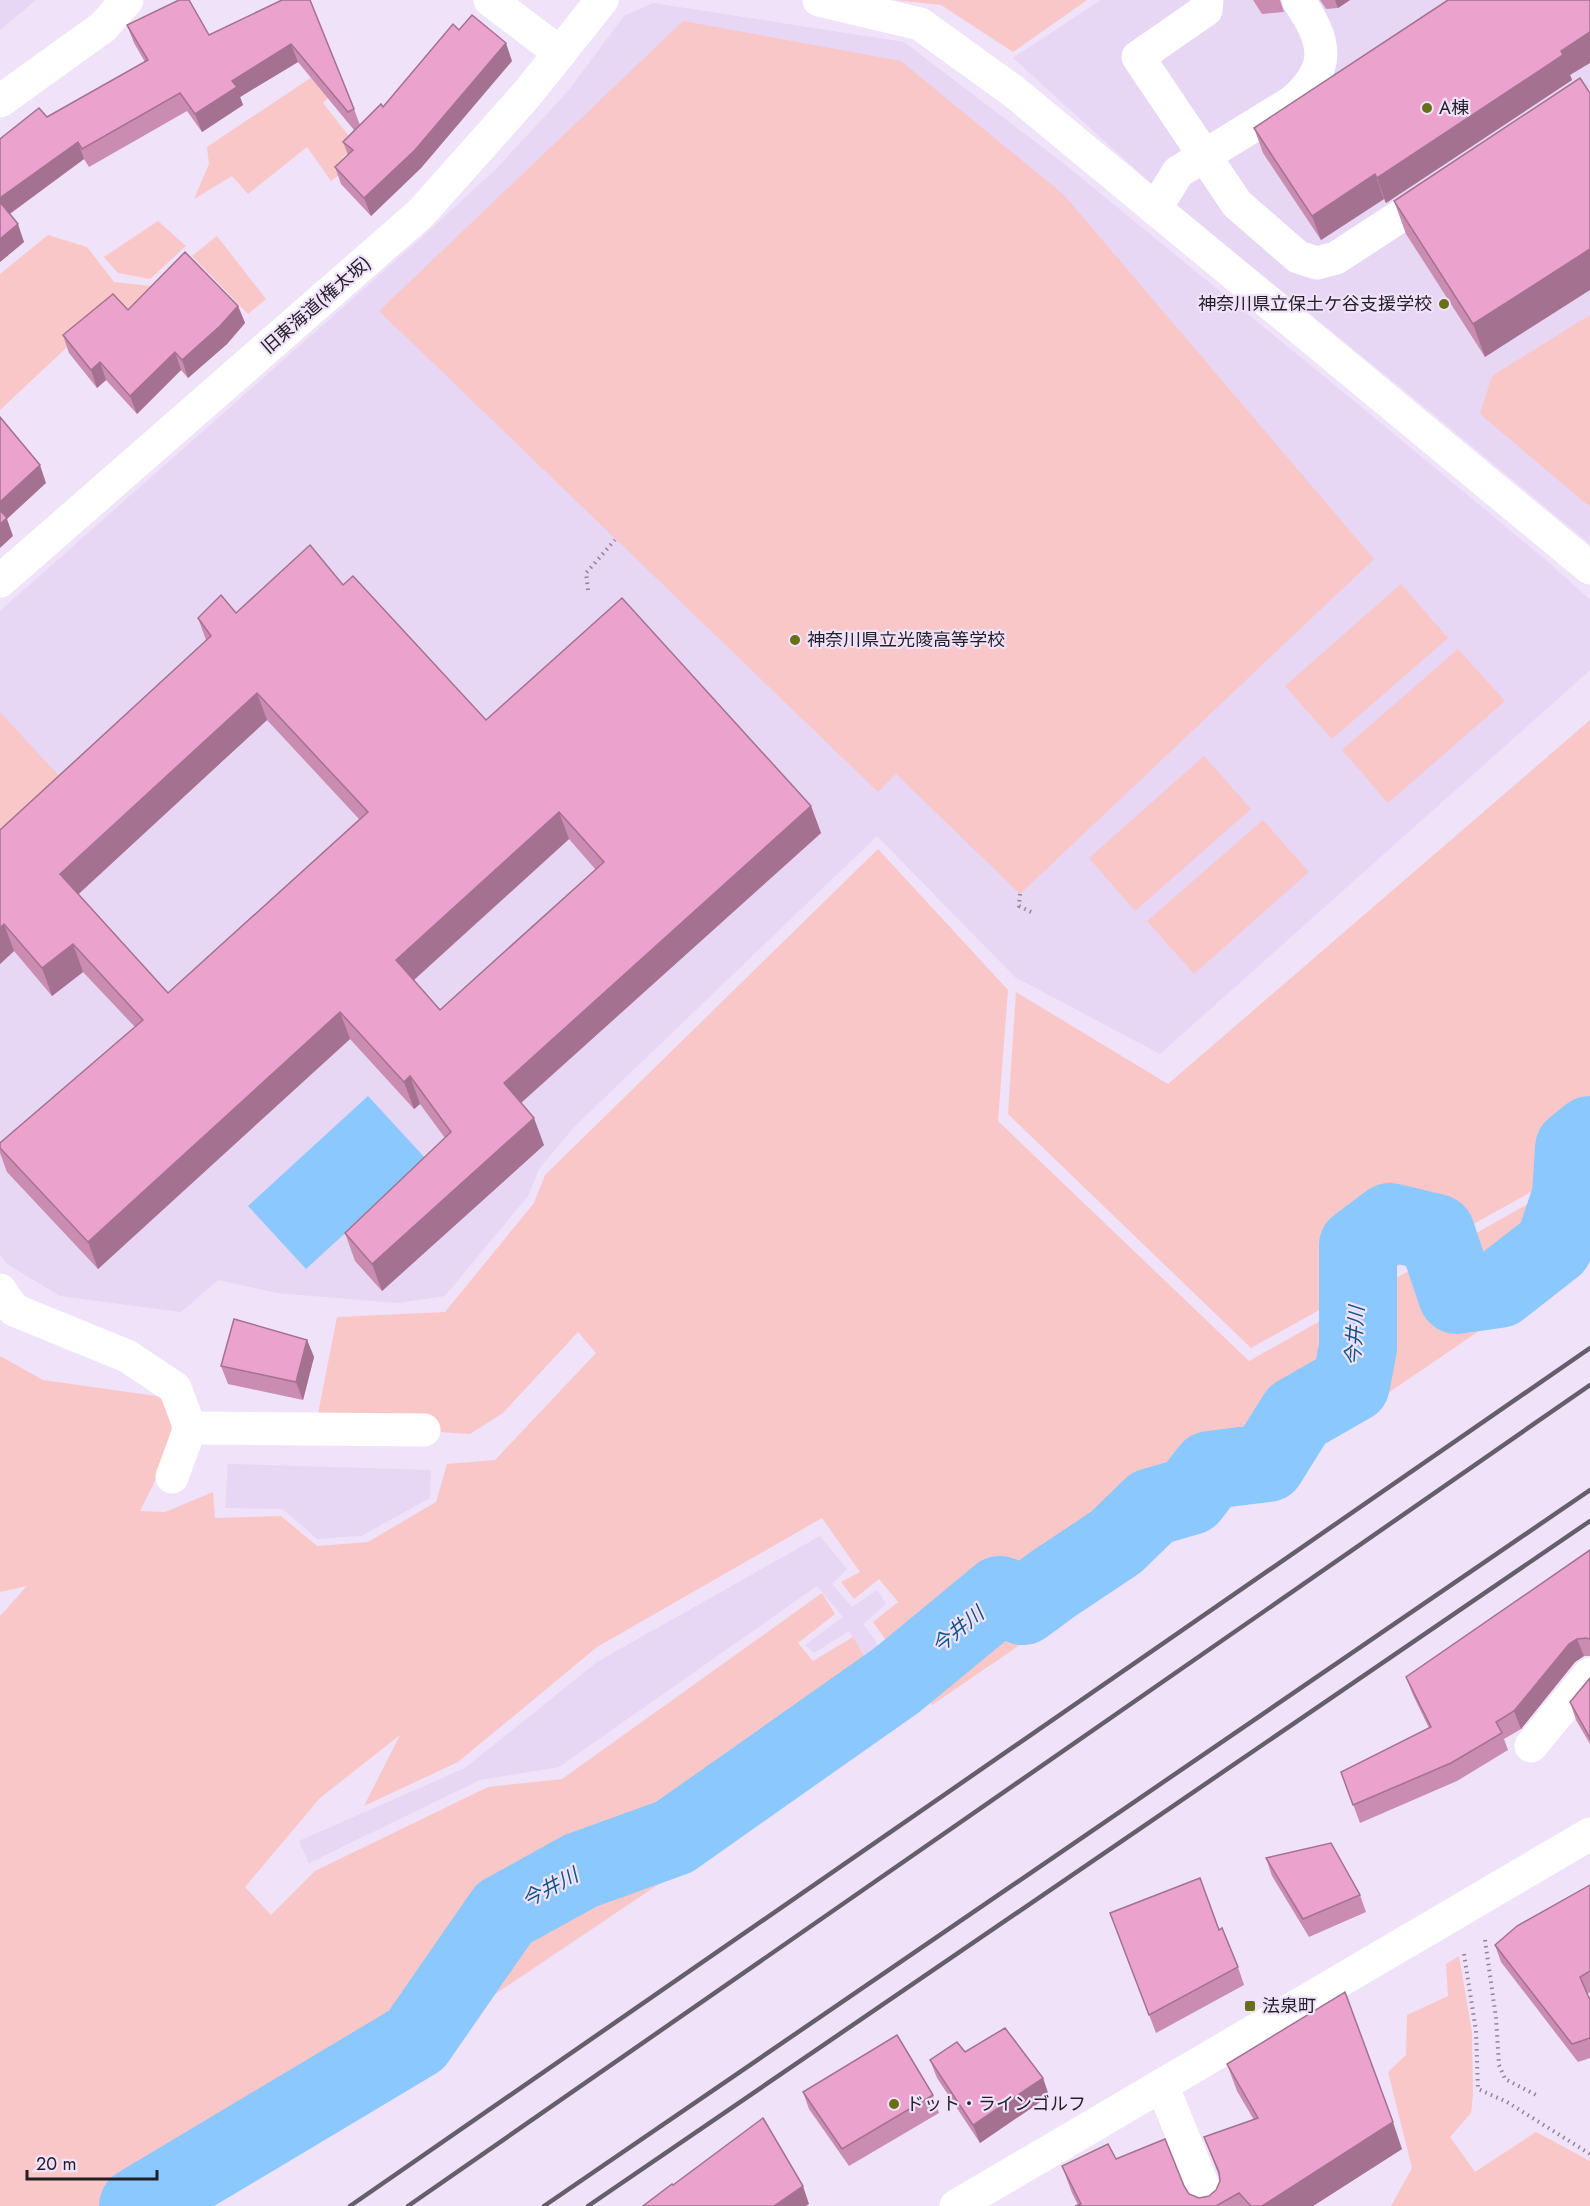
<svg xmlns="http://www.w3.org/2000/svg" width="1590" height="2206" font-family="Jost,'Noto Sans JP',sans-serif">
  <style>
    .built { fill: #e7d6f4 }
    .green { fill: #fac7c8 }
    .water { fill: #8ac8fe }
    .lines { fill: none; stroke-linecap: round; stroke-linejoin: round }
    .river { stroke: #8ac8fe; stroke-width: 78 }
    .path { stroke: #8f8696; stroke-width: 4; stroke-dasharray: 1.5 4.5; stroke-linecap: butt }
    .minor { stroke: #fff; stroke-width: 33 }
    .rail { stroke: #655e6b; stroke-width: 4.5 }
    .wall { fill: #ca8cb0; fill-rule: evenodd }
    .shaded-wall { fill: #a47290 }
    .building { fill: #eba3cd; stroke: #a47290; stroke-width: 1.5; fill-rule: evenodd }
    .poi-dot { fill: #686f16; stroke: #efe2f9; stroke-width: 2 }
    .labels { text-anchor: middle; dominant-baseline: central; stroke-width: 4.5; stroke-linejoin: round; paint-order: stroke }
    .poi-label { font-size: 18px; fill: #231e27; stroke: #efe2f9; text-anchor: start }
    .street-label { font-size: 18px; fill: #231e27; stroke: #efe2f9 }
    .water-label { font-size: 20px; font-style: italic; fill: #105587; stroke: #efe2f9 }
  </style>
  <rect width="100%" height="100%" fill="#efe2f9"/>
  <g class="built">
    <polygon points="0,0 36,0 0,30"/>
    <polygon points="1101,0 1590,0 1590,544 1432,413 1164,195 1013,58"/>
    <polygon points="653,3 904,42 1063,163 1359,405 1548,562 1590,600 1590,670 1160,1054 1015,977 877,836 574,1127 539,1169 528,1196 445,1296 397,1303 277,1293 218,1280 181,1312 60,1296 7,1264 0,1255 0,611 419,240 496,169 569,90 624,16"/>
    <polygon points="228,1464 431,1470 430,1498 361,1536 317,1539 283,1509 225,1508"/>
    <polygon points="820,1536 847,1569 832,1584 852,1607 877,1590 886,1604 863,1624 922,1705 905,1719 849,1631 814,1653 805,1645 843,1617 817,1586 559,1767 480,1780 309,1863 299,1841 465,1768 597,1662"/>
  </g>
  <g class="green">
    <polygon points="895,0 1087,0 1013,52 941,5"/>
    <polygon points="683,21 901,61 1064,195 1374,559 1020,894 896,774 878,792 379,311"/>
    <polygon points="327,67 341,86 323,103 356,145 342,158 347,169 331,181 307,147 248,194 232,176 194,199 209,164 207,147"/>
    <polygon points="158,221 186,246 150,279 118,273 104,257"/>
    <polygon points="48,235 87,247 114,282 160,287 150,328 113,304 0,410 0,274"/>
    <polygon points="217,236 266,299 248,314 192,256"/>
    <polygon points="1590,315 1590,507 1480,414 1492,376"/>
    <polygon points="1401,584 1448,638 1332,739 1285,686"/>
    <polygon points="1458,649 1505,701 1388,803 1342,750"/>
    <polygon points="0,712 59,776 0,831"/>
    <polygon points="1590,720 1590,1159 1251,1348 1008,1114 1016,992 1168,1084"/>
    <polygon points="1204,756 1251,809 1135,911 1089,858"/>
    <polygon points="1263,820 1309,872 1194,974 1147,921"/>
    <polygon points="878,849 1008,990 998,1121 1249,1361 1590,1169 1590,1255 932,1705 873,1622 898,1602 879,1579 854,1599 841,1582 860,1572 822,1518 597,1647 458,1762 364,1806 400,1735 320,1798 245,1887 271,1915 315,1871 488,1787 562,1779 822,1593 835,1614 798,1643 813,1661 853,1637 903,1720 180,2206 0,2206 0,1616 27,1586 0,1592 0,1356 43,1380 163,1397 172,1421 168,1455 140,1511 165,1512 213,1492 215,1518 281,1516 317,1546 368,1542 436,1502 447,1464 495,1460 596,1353 578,1332 503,1413 470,1434 316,1424 337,1317 445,1312 534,1203 545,1175"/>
    <polygon points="1459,1956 1472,2032 1473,2094 1471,2113 1450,2137 1475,2172 1536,2132 1590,2161 1590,2206 1391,2206 1412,2168 1388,2072 1406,2055 1407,2015 1448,1996 1446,1964"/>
  </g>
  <polygon class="water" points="368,1096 426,1159 306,1269 248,1206"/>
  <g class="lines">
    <polyline class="river" points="138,2206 416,2040 504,1913 580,1871 674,1837 897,1680 1000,1595 1023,1606 1053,1584 1116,1542 1152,1507 1190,1496 1210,1470 1267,1463 1297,1415 1351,1384 1358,1348 1358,1246 1390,1222 1436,1233 1457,1295 1499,1289 1554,1246 1571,1196 1574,1148 1590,1135"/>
    <g class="path">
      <polyline points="588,590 586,573 615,540"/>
      <polyline points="1020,894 1019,906 1031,912"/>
      <polyline points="1485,1940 1496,2018 1499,2065 1505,2079 1538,2096"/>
      <polyline points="1464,1954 1476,2031 1478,2089 1507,2102 1590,2154"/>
    </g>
    <g class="minor">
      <polyline points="490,0 560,53"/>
      <polyline points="819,0 920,24 1013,91 1590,568"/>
      <polyline points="1207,0 1206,10 1138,57 1237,204 1298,257 1317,263 1336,258 1437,192"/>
      <polyline points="0,101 103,27 127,0"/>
      <path d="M 1155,209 L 1178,172 L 1292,102 C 1333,68 1326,40 1298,0"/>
      <polyline points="0,581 421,213 527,94 602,0"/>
      <polyline points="0,1290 14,1310 127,1356 175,1388 190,1428 172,1477"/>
      <polyline points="190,1428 424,1430"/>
      <polyline points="1531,1746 1590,1674"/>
      <polyline points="1162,2085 1211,2206"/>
      <polyline points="956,2206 1590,1834"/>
    </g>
    <g class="rail">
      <polyline points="350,2206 1590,1348"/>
      <polyline points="408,2206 1590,1385"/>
      <polyline points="544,2206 1590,1490"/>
      <polyline points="588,2206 1590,1521"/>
    </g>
  </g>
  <g class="wall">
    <polygon points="282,0 354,109 360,125 383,107 459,30 512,61 421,168 371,216 341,184 335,167 348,155 343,142 354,130 298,62 240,97 243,105 202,132 187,111 89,167 84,159 10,214 24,242 0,262 0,139 47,117 145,62 134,43 127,25 209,35"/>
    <polygon points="1253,0 1280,0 1284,12 1262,14"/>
    <polygon points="1320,0 1350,0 1338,8 1326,9"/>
    <polygon points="1570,75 1572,80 1386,203 1384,199 1321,240 1263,153 1254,128"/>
    <polygon points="1580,78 1485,357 1406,234 1394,201"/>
    <polygon points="238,306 245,323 227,344 188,378 181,370 137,414 106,380 97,388 69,353 63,335 128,310"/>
    <path d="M 343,585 L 486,720 L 811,806 L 821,833 L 521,1103 L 544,1145 L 382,1291 L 355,1261 L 345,1233 L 445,1138 L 420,1104 L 414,1109 L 350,1039 L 98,1269 L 7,1172 L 0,1153 L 0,1143 L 135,1027 L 83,972 L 52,996 L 14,951 L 0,964 L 0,830 L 206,640 L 198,618 L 236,613 ZM 267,720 L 359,819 L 168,993 L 78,894 ZM 569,839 L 596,870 L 440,1010 L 414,980 Z"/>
    <polygon points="307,1340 314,1357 303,1400 228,1384 221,1366"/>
    <polygon points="1590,1550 1590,1656 1584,1656 1575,1662 1521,1729 1504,1739 1508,1750 1457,1781 1360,1823 1341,1772 1429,1728 1413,1695 1406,1677"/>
    <polygon points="1590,1678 1590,1744 1576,1720 1570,1702"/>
    <polygon points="1266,1858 1360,1895 1366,1912 1309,1937 1272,1876"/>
    <polygon points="1590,1885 1590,1992 1587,1994 1590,2000 1590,2058 1578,2062 1501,1962 1495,1945"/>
    <polygon points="1110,1913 1238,1967 1244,1985 1156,2033"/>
    <polygon points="965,2052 1043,2078 1049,2096 980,2143 937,2078 930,2060"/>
    <polygon points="1227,2064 1402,2149 1313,2206 1075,2206 1078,2205 1072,2193 1062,2166 1116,2159 1184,2186 1189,2194 1199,2198 1209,2196 1216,2190 1220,2181 1219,2176 1204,2137 1254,2120 1237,2091"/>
    <polygon points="803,2092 933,2095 939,2113 849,2166 809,2109"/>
  </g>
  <g class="shaded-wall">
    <polygon points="1335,0 1350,0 1338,8"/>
    <polygon points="1590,32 1590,63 1570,75 1572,80 1386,203 1377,178"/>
    <polygon points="506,43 512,61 421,168 371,216 364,198"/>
    <polygon points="291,44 298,62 240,97 243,105 202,132 195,114 232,81"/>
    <polygon points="78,142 84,159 5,217 0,205 0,198"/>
    <polygon points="1375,174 1384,199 1321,240 1312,216"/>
    <polygon points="18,224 24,242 0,262 0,239"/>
    <polygon points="1590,249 1590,290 1485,357 1473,324"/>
    <polygon points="238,306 245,323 227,344 188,378 182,360"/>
    <polygon points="175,352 181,370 137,414 130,396"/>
    <polygon points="100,362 106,380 97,388 91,370"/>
    <polygon points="40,465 46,483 7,519 13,536 0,548 0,502"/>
    <polygon points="257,693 267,720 70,902 60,874"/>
    <polygon points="811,806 821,833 513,1110 504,1083"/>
    <polygon points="559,812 569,839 406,987 396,960"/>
    <polygon points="4,924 14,951 0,964 0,928"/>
    <polygon points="73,944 83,972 52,996 42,968"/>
    <polygon points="340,1012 350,1039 98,1269 88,1242"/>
    <polygon points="410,1076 420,1104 414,1109 404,1082"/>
    <polygon points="534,1118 544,1145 382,1291 372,1264"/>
    <polygon points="307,1340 314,1357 303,1400 296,1382"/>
    <polygon points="1577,1639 1584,1656 1575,1662 1521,1729 1514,1711 1569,1644"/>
    <polygon points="1043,2078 1049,2096 980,2143 973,2125"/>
    <polygon points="1393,2122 1402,2149 1313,2206 1262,2206"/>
    <polygon points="803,2186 809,2204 806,2206 774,2206"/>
  </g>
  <g class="building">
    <polygon points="179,0 189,0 209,35 282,0 310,0 354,109 348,112 291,44 232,81 237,87 195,114 180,93 82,149 78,142 0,198 0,139 39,108 47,117 148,60 127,25"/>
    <polygon points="1448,0 1590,0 1590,32 1561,51 1563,55 1377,178 1375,174 1312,216 1254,128"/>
    <polygon points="472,15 506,43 415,150 364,198 335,167 353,150 343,142 381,104 383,107 453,24 459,30"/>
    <polygon points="1580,78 1590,93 1590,249 1473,324 1394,201"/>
    <polygon points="0,202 18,224 0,239"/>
    <polygon points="185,252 238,306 220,326 182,360 175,352 130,396 100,362 91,370 63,335 113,294 128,310"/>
    <polygon points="0,417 40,465 0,502"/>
    <polygon points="0,510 7,518 0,524"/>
    <path d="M 310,545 L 343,585 L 353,576 L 486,720 L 622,598 L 811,806 L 504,1083 L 534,1118 L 372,1264 L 345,1233 L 451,1132 L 410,1076 L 404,1082 L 340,1012 L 88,1242 L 0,1148 L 0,1143 L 143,1020 L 73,944 L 42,968 L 4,924 L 0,928 L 0,830 L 211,636 L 198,618 L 221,595 L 236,613 ZM 257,693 L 368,812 L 168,993 L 60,874 ZM 559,812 L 604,862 L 440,1010 L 396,960 Z"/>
    <polygon points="234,1319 307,1340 296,1382 221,1366"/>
    <polygon points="1590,1550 1590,1639 1586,1638 1577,1639 1569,1644 1514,1711 1496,1722 1502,1733 1451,1763 1353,1805 1341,1772 1431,1727 1406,1677"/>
    <polygon points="1590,1678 1590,1738 1570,1702"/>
    <polygon points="1331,1843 1360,1895 1303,1919 1266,1858"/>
    <polygon points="1200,1878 1219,1930 1222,1928 1238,1967 1149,2015 1110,1913"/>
    <polygon points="1590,1885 1590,1971 1580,1977 1590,2000 1590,2038 1572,2044 1495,1945 1517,1926"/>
    <polygon points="1345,1992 1393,2122 1262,2206 1251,2206 1239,2193 1216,2206 1075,2206 1081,2204 1062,2166 1108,2144 1116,2159 1165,2139 1184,2186 1189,2194 1199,2198 1209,2196 1216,2190 1220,2181 1219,2172 1204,2137 1258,2118 1227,2064"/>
    <polygon points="1005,2028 1043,2078 973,2125 930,2060 957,2042 965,2052"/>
    <polygon points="897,2035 933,2095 842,2149 803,2092"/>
    <polygon points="763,2118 803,2186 774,2206 643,2206 672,2184 673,2185"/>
  </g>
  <g class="poi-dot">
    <circle cx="1427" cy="108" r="6"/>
    <circle cx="1444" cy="304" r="6"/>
    <circle cx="795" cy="640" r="6"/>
    <rect x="1244" y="2000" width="12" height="12" rx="3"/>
    <circle cx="894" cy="2104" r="6"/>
  </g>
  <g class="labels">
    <g class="poi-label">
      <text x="1439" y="108">A棟</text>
      <text x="1432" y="304" text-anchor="end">神奈川県立保土ケ谷支援学校</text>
      <text x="807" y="640">神奈川県立光陵高等学校</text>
      <text x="1262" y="2006">法泉町</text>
      <text x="906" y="2104">ドット・ラインゴルフ</text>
    </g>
    <g class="street-label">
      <text transform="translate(316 305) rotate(-41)">旧東海道(権太坂)</text>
    </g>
    <g class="water-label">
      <text transform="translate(1355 1336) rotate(-86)">今井川</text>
      <text transform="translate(958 1630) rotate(-39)">今井川</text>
      <text transform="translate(550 1888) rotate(-28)">今井川</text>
    </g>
  </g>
  <path d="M27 2170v9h130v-9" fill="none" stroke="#231e27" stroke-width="3"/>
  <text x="36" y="2170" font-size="18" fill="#231e27" stroke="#efe2f9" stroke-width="4.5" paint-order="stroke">20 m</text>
</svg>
